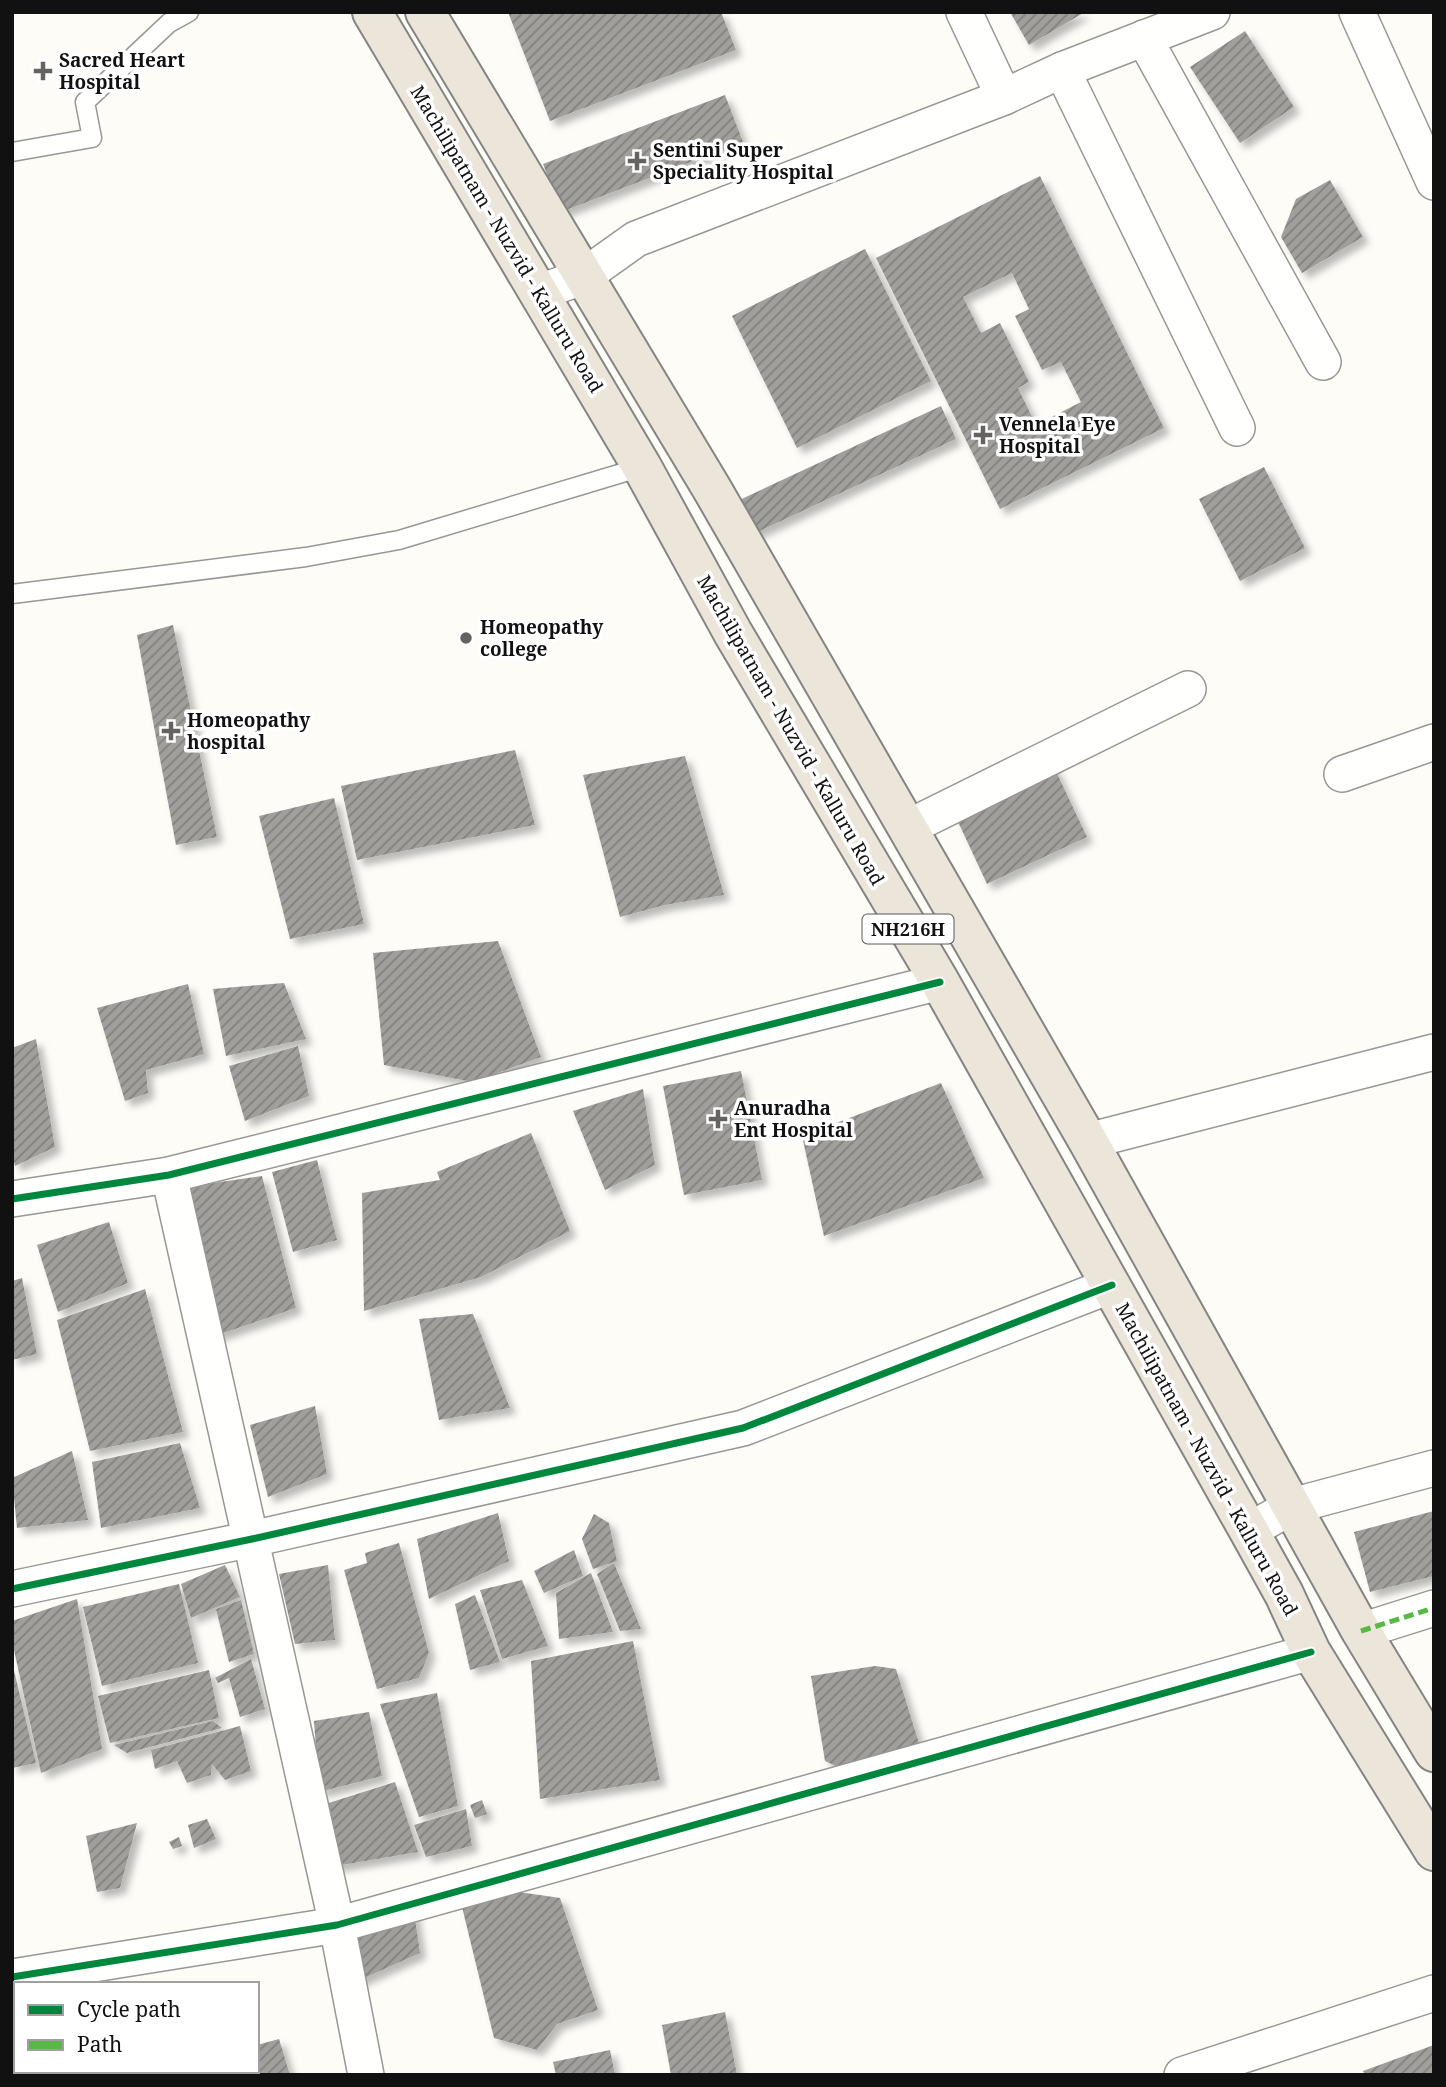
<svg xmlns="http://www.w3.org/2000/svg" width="1446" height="2087" font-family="'Noto Serif',serif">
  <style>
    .building { fill: url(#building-hatch); fill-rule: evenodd; filter: url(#shadow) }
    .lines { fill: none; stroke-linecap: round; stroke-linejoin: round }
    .service-casing { stroke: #979795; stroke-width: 21 }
    .minor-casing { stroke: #979795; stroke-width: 38 }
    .trunk-casing { stroke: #858482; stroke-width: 42 }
    .service { stroke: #fffffe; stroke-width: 18 }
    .minor { stroke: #fffffe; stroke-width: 35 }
    .trunk { stroke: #ece5da; stroke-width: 38 }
    .quiet { stroke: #58b947; stroke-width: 5; stroke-dasharray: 10 5; stroke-linecap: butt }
    .cycleway-casing { stroke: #fff; stroke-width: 11 }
    .cycleway { stroke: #00873e; stroke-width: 7 }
    .poi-dot { fill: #646362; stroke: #fff; stroke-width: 2.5 }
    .labels { text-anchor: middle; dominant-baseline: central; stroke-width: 7; stroke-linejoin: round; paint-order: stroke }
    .shield { fill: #fff; stroke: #585858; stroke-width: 2 }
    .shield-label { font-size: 18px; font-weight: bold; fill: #111 }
    .poi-label { font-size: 19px; font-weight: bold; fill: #111; stroke: #fff; text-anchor: start }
    .street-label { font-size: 19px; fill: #111; stroke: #fff }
  </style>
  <defs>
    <pattern id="building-hatch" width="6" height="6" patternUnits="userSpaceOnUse" patternTransform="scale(1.75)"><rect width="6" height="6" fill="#a19f9c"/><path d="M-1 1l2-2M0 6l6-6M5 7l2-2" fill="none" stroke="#82807e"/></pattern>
    <filter id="shadow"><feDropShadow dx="6" dy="6" stdDeviation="3.5" flood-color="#0004"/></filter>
  </defs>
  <rect width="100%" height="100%" fill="#fdfcf7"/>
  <g class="building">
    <polygon points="508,12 721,12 736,50 550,121"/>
    <polygon points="1010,12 1085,12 1029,45"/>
    <polygon points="1245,31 1294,107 1240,143 1190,67"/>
    <polygon points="725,95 743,142 561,212 543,164"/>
    <path d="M 1040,176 L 1164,428 L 1000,509 L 876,258 ZM 1012,273 L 1029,309 L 1015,316 L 1042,370 L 1061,362 L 1081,402 L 1036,425 L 1018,388 L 1029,382 L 1000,323 L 981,333 L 963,297 Z"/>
    <polygon points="1330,180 1363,237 1302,273 1281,237 1296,199"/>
    <polygon points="865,249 931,381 797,448 732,316"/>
    <polygon points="941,406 956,439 749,536 733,503"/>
    <polygon points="1264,467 1305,548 1240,581 1199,499"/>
    <polygon points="173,625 217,837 176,845 137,635"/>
    <polygon points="515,750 535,825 357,860 341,786"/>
    <polygon points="685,756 724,895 665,905 620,917 583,775"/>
    <polygon points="1053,765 1087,837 987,884 953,811"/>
    <polygon points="334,798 364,924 290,939 259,816"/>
    <polygon points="498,941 541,1057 473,1082 384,1065 373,953"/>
    <polygon points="284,983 306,1039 226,1056 213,989"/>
    <polygon points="188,984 204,1054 146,1070 148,1093 125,1101 97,1008"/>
    <polygon points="36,1039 55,1147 15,1166 12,1154 12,1048"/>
    <polygon points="298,1046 309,1096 245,1121 229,1066"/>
    <polygon points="741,1071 762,1180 684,1195 663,1086"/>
    <polygon points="941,1083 984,1178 824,1236 802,1136"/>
    <polygon points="643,1089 655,1165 605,1190 573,1111"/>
    <polygon points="531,1133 570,1231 481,1277 364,1311 362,1193 440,1180 437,1172"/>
    <polygon points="317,1160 337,1240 293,1252 272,1172"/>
    <polygon points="262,1176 296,1308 206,1339 185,1187"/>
    <polygon points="109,1222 128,1283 58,1312 37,1245"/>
    <polygon points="22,1278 37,1354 12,1360 12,1281"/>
    <polygon points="145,1289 183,1432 90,1451 57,1320"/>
    <polygon points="473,1314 510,1408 439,1420 419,1319"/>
    <polygon points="315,1406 327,1474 268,1497 250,1425"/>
    <polygon points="180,1443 200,1508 101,1528 92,1462"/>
    <polygon points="72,1451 88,1520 17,1528 12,1478"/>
    <polygon points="1434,1511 1434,1576 1370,1592 1354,1532"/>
    <polygon points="498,1513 509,1561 429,1599 417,1539"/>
    <polygon points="594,1514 609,1523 617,1561 593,1569 582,1539"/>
    <polygon points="399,1543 429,1653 419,1678 377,1689 344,1570 367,1563 365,1553"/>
    <polygon points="574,1550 583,1576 544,1593 534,1571"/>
    <polygon points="614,1563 641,1629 620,1631 597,1574"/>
    <polygon points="225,1565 240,1597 191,1618 181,1584"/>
    <polygon points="328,1565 335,1640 295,1644 279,1574"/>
    <polygon points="591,1573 613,1632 559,1639 556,1593"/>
    <polygon points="522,1580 548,1646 502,1659 480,1590"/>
    <polygon points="179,1584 198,1663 102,1686 83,1607"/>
    <polygon points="475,1595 500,1662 470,1670 455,1604"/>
    <polygon points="77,1599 102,1749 41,1773 12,1641 12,1621"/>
    <polygon points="241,1600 254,1654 229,1662 216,1609"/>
    <polygon points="633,1641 660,1780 540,1799 531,1661"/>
    <polygon points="251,1659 265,1709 240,1717 229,1678 218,1683 215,1678"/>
    <polygon points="12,1662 36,1763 12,1768"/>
    <polygon points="875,1666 896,1669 922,1753 853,1774 825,1761 811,1676"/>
    <polygon points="209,1670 219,1718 110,1743 98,1696"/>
    <polygon points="437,1693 458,1806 419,1817 380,1704"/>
    <polygon points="369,1712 382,1776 319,1792 314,1721"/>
    <polygon points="213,1721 222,1728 127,1753 114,1745"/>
    <polygon points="240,1726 251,1771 225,1780 212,1764 211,1775 187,1783 177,1761 155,1769 151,1750"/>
    <polygon points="395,1782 418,1852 324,1868 319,1806"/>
    <polygon points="482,1800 487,1814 475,1818 470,1805"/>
    <polygon points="466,1809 472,1846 426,1857 414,1825"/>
    <polygon points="207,1819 216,1839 194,1848 188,1825"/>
    <polygon points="137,1823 120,1888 97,1892 86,1836"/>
    <polygon points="179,1837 182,1846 173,1849 169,1842"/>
    <polygon points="519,1892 560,1898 598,2010 557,2024 537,2050 494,2038 462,1907"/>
    <polygon points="414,1912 420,1953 351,1984 341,1925"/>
    <polygon points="725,2012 737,2075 671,2075 662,2025"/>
    <polygon points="279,2039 290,2075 230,2075 229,2071 257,2071 257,2045"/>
    <polygon points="1434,2045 1434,2075 1365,2075 1363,2071"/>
    <polygon points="610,2050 615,2075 556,2075 553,2062"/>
  </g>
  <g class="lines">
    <g class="service-casing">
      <g id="service">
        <polyline points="12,152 92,138 85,102 169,23 189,12"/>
        <polyline points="12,594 306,557 399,540 642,467"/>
      </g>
    </g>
    <g class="minor-casing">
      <g id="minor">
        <polyline points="964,12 1004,97"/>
        <polyline points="1357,12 1434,182"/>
        <polyline points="1144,38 1323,362"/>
        <polyline points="1062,70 1237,428"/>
        <polyline points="538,293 584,276 636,239 1004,97 1062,70 1212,12"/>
        <polyline points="1342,774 1434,742"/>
        <polyline points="907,828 1188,689"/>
        <polyline points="1088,1141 1434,1052"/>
        <polyline points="169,1175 337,1925 366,2075"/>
        <polyline points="12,1199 169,1175 940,982"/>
        <polyline points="1249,1531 1292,1506 1434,1468"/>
        <polyline points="12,1589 252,1539 743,1428 1112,1285"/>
        <polyline points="1361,1631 1434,1608"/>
        <polyline points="12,1977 337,1925 1311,1652"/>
        <polyline points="1182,2075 1434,1993"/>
      </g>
    </g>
    <g class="trunk-casing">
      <g id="trunk">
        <polyline points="372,12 642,467 733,633 940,982 1249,1531 1284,1594 1311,1652 1434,1851"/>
        <polyline points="425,12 712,489 1088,1141 1361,1631 1434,1752"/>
      </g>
    </g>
    <use href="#service" class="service"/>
    <use href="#minor" class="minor"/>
    <use href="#trunk" class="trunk"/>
    <polyline class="quiet" points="1361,1631 1434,1608"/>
    <g class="cycleway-casing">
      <g id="cycleway">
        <polyline points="12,1199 169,1175 940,982"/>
        <polyline points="12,1589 252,1539 743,1428 1112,1285"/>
        <polyline points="12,1977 337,1925 1311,1652"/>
      </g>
    </g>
    <use href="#cycleway" class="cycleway"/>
  </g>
  <g class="poi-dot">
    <path d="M39.5 60.5h7v7h7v7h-7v7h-7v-7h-7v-7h7z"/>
    <path d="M633.5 150.5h7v7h7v7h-7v7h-7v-7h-7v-7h7z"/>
    <path d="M979.5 424.5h7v7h7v7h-7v7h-7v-7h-7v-7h7z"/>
    <circle cx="466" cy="638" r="7"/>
    <path d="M167.5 720.5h7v7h7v7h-7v7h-7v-7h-7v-7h7z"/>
    <path d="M714.5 1108.5h7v7h7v7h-7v7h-7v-7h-7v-7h7z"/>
  </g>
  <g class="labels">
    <rect class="shield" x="862.5" y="914.5" width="91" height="29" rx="5"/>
    <g class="shield-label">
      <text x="908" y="929">NH216H</text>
    </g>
    <g class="poi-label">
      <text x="59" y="60">Sacred Heart<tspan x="59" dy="22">Hospital</tspan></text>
      <text x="653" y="150">Sentini Super<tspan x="653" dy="22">Speciality Hospital</tspan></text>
      <text x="999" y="424">Vennela Eye<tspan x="999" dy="22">Hospital</tspan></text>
      <text x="480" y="627">Homeopathy<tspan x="480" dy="22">college</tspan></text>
      <text x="187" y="720">Homeopathy<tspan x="187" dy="22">hospital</tspan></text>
      <text x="734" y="1108">Anuradha<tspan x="734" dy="22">Ent Hospital</tspan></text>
    </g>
    <g class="street-label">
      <text transform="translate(507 239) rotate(59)">Machilipatnam - Nuzvid - Kalluru Road</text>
      <text transform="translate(791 730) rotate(60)">Machilipatnam - Nuzvid - Kalluru Road</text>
      <text transform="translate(1207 1459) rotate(61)">Machilipatnam - Nuzvid - Kalluru Road</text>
    </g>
  </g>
  <rect width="1446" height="2087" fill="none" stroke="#111111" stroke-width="28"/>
  <rect x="14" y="1982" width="245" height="91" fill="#ffffff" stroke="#a0a0a0" stroke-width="2"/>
  <rect x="28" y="2005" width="35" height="10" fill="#00873e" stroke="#a0a0a0" stroke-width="2"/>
  <text x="77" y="2017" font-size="21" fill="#111111">Cycle path</text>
  <rect x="28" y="2040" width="35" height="10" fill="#58b947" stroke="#a0a0a0" stroke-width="2"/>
  <text x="77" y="2052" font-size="21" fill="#111111">Path</text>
</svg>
